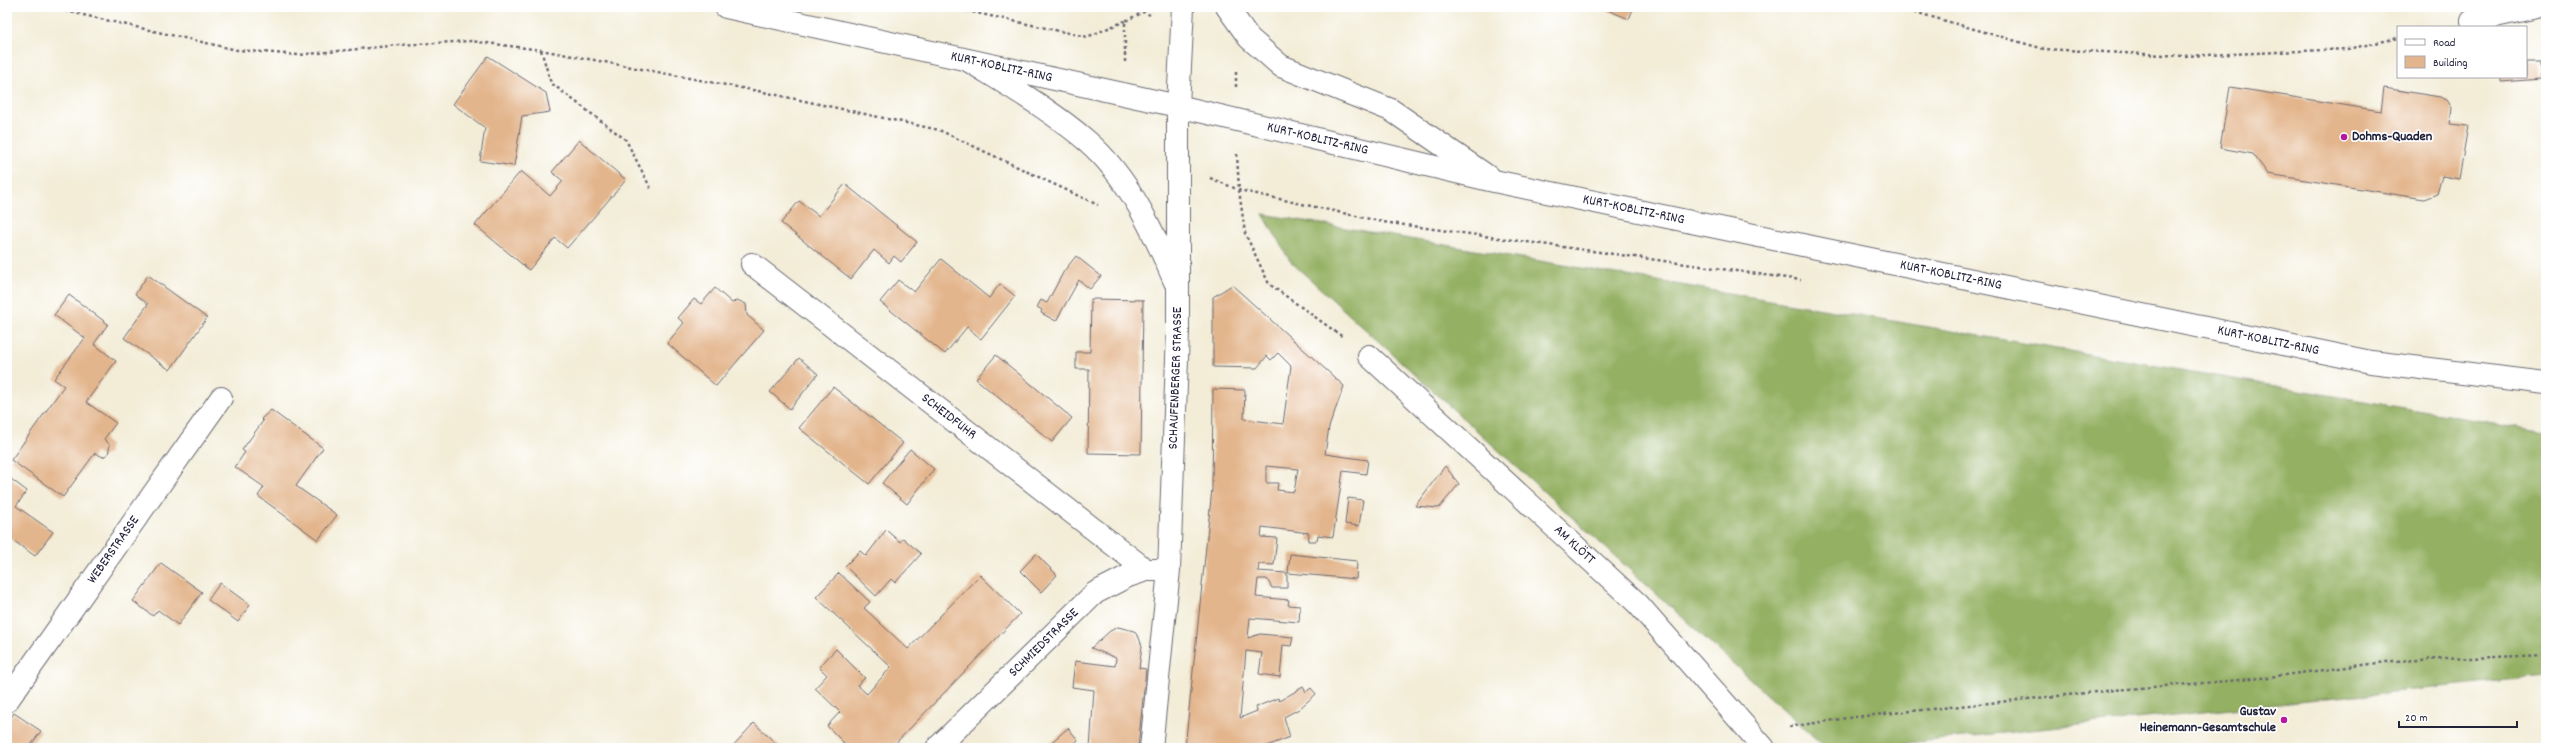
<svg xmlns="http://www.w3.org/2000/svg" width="2553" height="755" font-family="Dekko,sans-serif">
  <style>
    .forest { fill: #94b163; stroke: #5b6a4f }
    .building { fill: #e3b58c; fill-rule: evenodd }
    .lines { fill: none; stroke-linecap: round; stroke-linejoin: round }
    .minor-casing { stroke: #6b6972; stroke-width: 24 }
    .tertiary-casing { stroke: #6b6972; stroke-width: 24 }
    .primary-casing { stroke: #6b6972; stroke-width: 24 }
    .path { stroke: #6b6972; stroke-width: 2.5; stroke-dasharray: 3 3; stroke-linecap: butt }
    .minor { stroke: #fff; stroke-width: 22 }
    .tertiary { stroke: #fff; stroke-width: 22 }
    .primary { stroke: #fff; stroke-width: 22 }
    .poi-dot { fill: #b5179e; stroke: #fff; stroke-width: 1.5 }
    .labels { text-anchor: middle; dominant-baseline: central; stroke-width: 3.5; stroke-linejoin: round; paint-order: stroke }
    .street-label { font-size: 14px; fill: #22223b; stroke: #fff }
    .poi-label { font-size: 14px; font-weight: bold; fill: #22223b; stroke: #fff; text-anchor: start }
  </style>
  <rect width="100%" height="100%" fill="#fff"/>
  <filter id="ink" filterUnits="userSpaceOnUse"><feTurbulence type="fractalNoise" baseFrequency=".025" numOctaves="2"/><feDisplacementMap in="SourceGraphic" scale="8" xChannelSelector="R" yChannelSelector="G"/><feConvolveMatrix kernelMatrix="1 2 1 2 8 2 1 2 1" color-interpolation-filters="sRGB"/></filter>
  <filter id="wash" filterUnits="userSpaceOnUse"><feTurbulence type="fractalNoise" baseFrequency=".012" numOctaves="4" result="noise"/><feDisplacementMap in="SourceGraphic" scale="16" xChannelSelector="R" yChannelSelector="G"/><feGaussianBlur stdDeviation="0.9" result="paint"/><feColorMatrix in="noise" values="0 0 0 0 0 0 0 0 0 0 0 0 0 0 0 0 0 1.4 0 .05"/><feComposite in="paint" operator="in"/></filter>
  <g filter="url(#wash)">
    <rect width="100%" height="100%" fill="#f3edd8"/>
    <polygon class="forest" points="1263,214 2546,432 2546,676 1860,748 1826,748 1290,261"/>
    <g id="blocks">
      <g class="building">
        <polygon points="1600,7 1634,7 1629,19"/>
        <polygon points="488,56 546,93 550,112 522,116 514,166 480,161 485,128 453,104"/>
        <polygon points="2526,62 2540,62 2541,79 2501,82 2501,77 2526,77"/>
        <polygon points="2230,87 2381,111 2384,88 2440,97 2447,100 2452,108 2450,124 2468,126 2459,179 2442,176 2437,194 2424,199 2268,174 2253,154 2220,148"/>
        <polygon points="579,140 626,180 567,248 555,238 529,270 475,225 521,171 550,196 563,181 552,172"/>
        <polygon points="845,184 917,242 901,262 894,256 889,263 874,250 851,279 781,223 799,201 819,216"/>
        <polygon points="1076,256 1101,276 1090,289 1079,280 1056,321 1041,313 1042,310 1037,307 1041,300 1047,303 1064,271"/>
        <polygon points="941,259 989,298 1000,284 1015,296 981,339 967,327 945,354 880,302 898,280 914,292"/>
        <polygon points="148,275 207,318 170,370 124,338 148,304 135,294"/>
        <path d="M 1232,285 L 1344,386 L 1329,427 L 1325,454 L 1368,460 L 1366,474 L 1343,471 L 1333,537 L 1318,535 L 1317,541 L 1308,541 L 1309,533 L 1262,527 L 1261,537 L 1277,538 L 1274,565 L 1259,564 L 1258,571 L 1287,573 L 1287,588 L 1272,588 L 1267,579 L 1258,579 L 1256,597 L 1289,600 L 1288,605 L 1300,606 L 1299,622 L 1250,618 L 1248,638 L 1260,634 L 1293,637 L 1291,646 L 1283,645 L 1280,677 L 1259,674 L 1262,653 L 1246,651 L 1240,718 L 1257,711 L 1256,707 L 1278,698 L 1279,701 L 1303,687 L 1306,692 L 1311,688 L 1316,694 L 1299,709 L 1284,717 L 1290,737 L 1262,748 L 1185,748 L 1212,489 L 1213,389 L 1245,390 L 1244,419 L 1283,424 L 1291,366 L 1278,353 L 1271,360 L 1267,356 L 1257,368 L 1213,367 L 1213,297 ZM 1266,466 L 1298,469 L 1294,492 L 1277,490 L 1278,483 L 1266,483 Z"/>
        <polygon points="715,288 732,303 737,300 746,304 747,315 764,330 716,386 667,343 684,323 678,318 694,299 701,304"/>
        <polygon points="69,295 108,324 94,344 116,361 86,402 116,423 104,439 110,445 108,454 103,457 95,453 63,497 11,460 64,386 54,379 85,338 54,315"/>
        <polygon points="1091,299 1143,300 1141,454 1088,453 1089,369 1076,369 1076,352 1090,352"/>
        <polygon points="996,355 1072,418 1052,442 976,379"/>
        <polygon points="799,358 818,374 790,409 770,392"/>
        <polygon points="833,387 903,443 869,484 799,428"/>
        <polygon points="271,410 323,448 296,486 337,515 318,540 258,496 264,487 235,467 245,452 242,450 263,421 261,419"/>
        <polygon points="910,449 934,469 907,504 882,483"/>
        <polygon points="1445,466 1459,484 1439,508 1415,506"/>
        <polygon points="7,476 27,491 16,506 53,532 35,556 7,536"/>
        <polygon points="1348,498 1363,500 1359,526 1345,524"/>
        <polygon points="886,530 900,542 903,538 921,554 895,583 891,579 876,596 845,566 860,551 866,556"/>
        <polygon points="1036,554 1057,575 1041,592 1020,571"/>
        <polygon points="1290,554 1357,561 1356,579 1288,573"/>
        <polygon points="161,563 202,592 178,625 158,610 153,616 133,601"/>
        <polygon points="839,573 870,602 864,608 908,649 980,575 1020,614 891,748 840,748 844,743 827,726 840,712 815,688 827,675 819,667 836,649 865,678 857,685 867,694 891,667 816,597"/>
        <polygon points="220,583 250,605 238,622 208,600"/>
        <polygon points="1118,627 1134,631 1139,638 1142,646 1139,668 1146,669 1138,748 1090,748 1094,690 1072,687 1075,661 1115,666 1116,658 1091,648 1110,631"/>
        <polygon points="14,713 41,731 29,748 7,748 7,723"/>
        <polygon points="754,723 781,748 731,748"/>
        <polygon points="1068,728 1078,740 1070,748 1049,748 1047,746"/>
      </g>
    </g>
  </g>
  <g filter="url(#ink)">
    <use href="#blocks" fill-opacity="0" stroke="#6b6972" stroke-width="1"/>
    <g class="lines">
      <g class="minor-casing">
        <g id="minor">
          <polyline points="1227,7 1249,38 1281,66 1391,110 1493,180"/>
          <polyline points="2472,21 2537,7"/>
          <polyline points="1178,106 1183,7"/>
          <path id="s1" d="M 752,264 L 1146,570"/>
          <path id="s2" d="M 1369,356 L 1638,604 L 1764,748"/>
          <path id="s3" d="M 7,701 L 221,398"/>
          <path id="s4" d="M 937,748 L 1095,593 L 1128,576 L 1146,570 L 1158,570"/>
        </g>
      </g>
      <g class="tertiary-casing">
        <g id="tertiary">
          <path d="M 969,61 C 1009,86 1051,110 1087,141 C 1129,177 1154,233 1175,282"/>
          <path id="s5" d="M 1151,748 L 1169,570 L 1178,332 L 1178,106"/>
        </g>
      </g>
      <g class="primary-casing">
        <g id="primary">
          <path id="s6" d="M 726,7 L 1178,106 L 1494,181 L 1783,241 L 2371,362 L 2546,383"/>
        </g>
      </g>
      <g class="path">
        <polyline points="48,7 237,50 298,55 399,45 471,41 541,50 763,92 939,130 1098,205"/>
        <polyline points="949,7 1087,37 1125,21"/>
        <polyline points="1897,7 2044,49 2184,56 2348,49 2398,38"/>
        <polyline points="541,50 551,83 626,140 651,189"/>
        <polyline points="1125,62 1125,21 1144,12 1150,15"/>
        <polyline points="1236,87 1236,70"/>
        <polyline points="1237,154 1239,190 1245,233 1269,284 1343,337"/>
        <polyline points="1210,178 1239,190 1383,222 1801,280"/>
        <polyline points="1789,727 1854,717 2115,690 2253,679 2394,661 2546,655"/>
      </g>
      <use href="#minor" class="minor"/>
      <use href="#tertiary" class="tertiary"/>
      <use href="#primary" class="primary"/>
    </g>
  </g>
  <g class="poi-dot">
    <circle cx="2344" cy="137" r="4"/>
    <circle cx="2284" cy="720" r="4"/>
  </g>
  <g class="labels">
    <g class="street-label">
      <text stroke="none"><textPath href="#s6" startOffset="282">KURT-KOBLITZ-RING</textPath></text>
      <text stroke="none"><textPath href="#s6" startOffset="606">KURT-KOBLITZ-RING</textPath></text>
      <text stroke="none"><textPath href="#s6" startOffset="930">KURT-KOBLITZ-RING</textPath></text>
      <text stroke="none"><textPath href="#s6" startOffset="1254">KURT-KOBLITZ-RING</textPath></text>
      <text stroke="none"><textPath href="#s6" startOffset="1578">KURT-KOBLITZ-RING</textPath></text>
      <text stroke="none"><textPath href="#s5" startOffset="371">SCHAUFENBERGER STRASSE</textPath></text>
      <text stroke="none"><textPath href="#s1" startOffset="249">SCHEIDFUHR</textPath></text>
      <text stroke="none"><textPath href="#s2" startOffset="279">AM KLÖTT</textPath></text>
      <text stroke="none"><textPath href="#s3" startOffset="185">WEBERSTRASSE</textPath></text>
      <text stroke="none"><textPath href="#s4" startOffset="150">SCHMIEDSTRASSE</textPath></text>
    </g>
    <g class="poi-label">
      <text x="2352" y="137">Dohms-Quaden</text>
      <text x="2276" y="712" text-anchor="end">Gustav<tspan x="2276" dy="16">Heinemann-Gesamtschule</tspan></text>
    </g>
  </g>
  <rect width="2553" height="755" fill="none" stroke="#fff" stroke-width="24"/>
  <rect x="2397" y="26" width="130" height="52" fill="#ffffff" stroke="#a7a7b1"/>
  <rect x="2405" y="39" width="20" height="6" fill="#ffffff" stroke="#a7a7b1"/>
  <text x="2433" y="46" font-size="12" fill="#22223b">Road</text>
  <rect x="2405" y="56" width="20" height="12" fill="#e3b58c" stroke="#a7a7b1"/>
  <text x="2433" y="66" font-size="12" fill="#22223b">Building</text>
  <path d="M2399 721v6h118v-6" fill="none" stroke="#22223b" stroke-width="2"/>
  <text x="2405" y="721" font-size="12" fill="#22223b" stroke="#ffffff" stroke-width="3" paint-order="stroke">20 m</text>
</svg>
